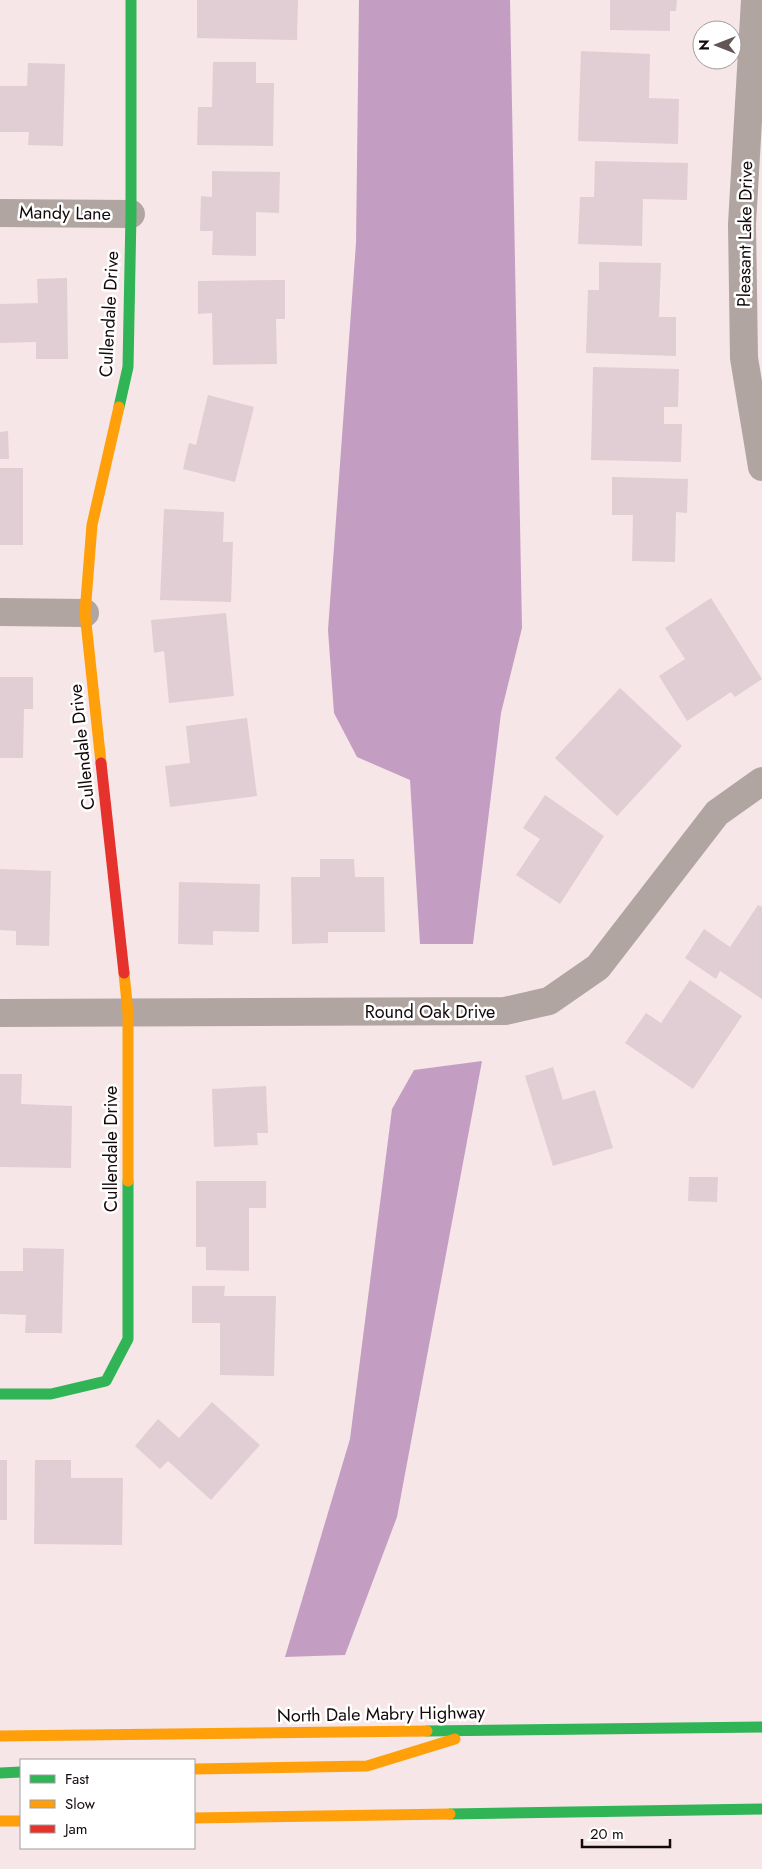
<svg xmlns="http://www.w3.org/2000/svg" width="762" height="1869" font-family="Jost,sans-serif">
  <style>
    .water { fill: #c39ec2 }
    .building { fill: #e1ced5 }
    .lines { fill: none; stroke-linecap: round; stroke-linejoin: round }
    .street { stroke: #b0a5a1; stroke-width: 28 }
    .fast { stroke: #30b455; stroke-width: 11 }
    .slow { stroke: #ff9f0a; stroke-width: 11 }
    .jam { stroke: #e5322d; stroke-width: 11 }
    .labels { text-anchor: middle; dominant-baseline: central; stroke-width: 5; stroke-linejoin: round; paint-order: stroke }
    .street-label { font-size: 18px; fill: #14090a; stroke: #fff }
  </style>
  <rect width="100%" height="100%" fill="#f6e6e7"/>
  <g class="water">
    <polygon points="359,0 510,0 522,628 501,713 473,944 420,944 410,780 357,757 334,713 328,630 356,243"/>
    <polygon points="482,1061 397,1517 345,1655 285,1657 350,1439 392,1109 414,1070"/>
  </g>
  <g class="building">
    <polygon points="197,0 298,0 297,40 197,38"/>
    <polygon points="610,0 677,0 676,11 670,11 670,31 610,30"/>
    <polygon points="581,51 650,54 649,98 679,99 678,144 578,141"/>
    <polygon points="213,62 256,62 256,83 274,83 273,146 197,145 198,107 212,107"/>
    <polygon points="28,63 65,64 63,146 28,145 29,132 0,132 0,86 27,86"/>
    <polygon points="595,161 688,163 687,200 643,199 642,246 578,244 580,197 594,197"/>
    <polygon points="212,171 280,172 279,213 256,212 256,256 212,255 213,231 200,231 201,196 212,197"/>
    <polygon points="599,262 661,263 659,317 676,317 676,356 586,353 588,290 599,290"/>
    <polygon points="67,278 68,359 36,359 36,342 0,343 0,304 38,303 37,279"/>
    <polygon points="285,280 285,319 276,319 277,364 213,365 212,313 198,314 198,281"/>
    <polygon points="593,367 679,369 678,407 664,407 664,424 682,424 681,462 591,460"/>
    <polygon points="208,395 254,407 235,482 183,469 189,443 196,445"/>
    <polygon points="8,431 9,459 0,459 0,432"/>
    <rect x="0" y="468" width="23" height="77"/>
    <polygon points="612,477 688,479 687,513 676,512 675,562 632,561 633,515 612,515"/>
    <polygon points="164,509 224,512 223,542 233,542 231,602 160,600"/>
    <polygon points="711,598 762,679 735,697 731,692 687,721 659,676 685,659 665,628"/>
    <polygon points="226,613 234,696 169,703 164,651 154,653 151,620"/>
    <polygon points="0,677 33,677 33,709 24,709 23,758 0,758"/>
    <polygon points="620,688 682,746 617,816 555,758"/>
    <polygon points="247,718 257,796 170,807 165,766 190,763 186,726"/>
    <polygon points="545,795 604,836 560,904 516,875 540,839 523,828"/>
    <polygon points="320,859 354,859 355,877 384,877 385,932 328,932 328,943 292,944 291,877 320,877"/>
    <polygon points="0,869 51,871 49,946 16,945 16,931 0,930"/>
    <polygon points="179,882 260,884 259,932 213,931 213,945 178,944"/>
    <polygon points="758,905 762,907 762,999 720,971 716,979 685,958 704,929 730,947"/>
    <polygon points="690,980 742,1016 693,1089 625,1043 646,1013 661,1023"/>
    <polygon points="553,1067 563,1100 595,1090 613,1148 553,1166 525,1076"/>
    <polygon points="0,1074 22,1074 21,1104 72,1106 71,1168 0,1167"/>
    <polygon points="266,1086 268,1133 257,1133 258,1145 214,1147 212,1089"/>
    <polygon points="689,1177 718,1177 717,1202 688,1201"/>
    <polygon points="196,1181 266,1181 266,1208 249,1208 249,1271 206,1270 206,1247 196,1247"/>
    <polygon points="23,1248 64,1249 62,1333 25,1333 26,1315 0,1314 0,1271 23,1271"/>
    <polygon points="192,1286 225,1286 224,1296 276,1296 274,1376 220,1375 220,1323 192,1323"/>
    <polygon points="212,1402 260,1445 211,1500 168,1461 160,1469 135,1446 158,1419 179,1438"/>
    <rect x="0" y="1460" width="7" height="60"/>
    <polygon points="35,1460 71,1460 71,1478 123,1478 122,1545 34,1544"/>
  </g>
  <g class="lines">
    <g class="street">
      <polyline points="755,0 742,224 744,358 762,467"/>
      <polyline points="0,213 131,214"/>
      <polyline points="0,612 85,613"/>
      <polyline points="0,1013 505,1011 549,1001 598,967 717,813 762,781"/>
    </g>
    <g class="fast">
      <polyline points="119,407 128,367 131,214 131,0"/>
      <polyline points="0,1394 51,1394 106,1381 128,1339 128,1181"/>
      <polyline points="427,1731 762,1727"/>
      <polyline points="0,1773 21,1772"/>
      <polyline points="450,1814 762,1809"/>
    </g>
    <g class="slow">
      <polyline points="101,763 85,613 92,525 119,407"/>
      <polyline points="124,973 128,1013 128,1181"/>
      <polyline points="0,1736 427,1731"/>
      <polyline points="194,1769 367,1766 455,1739"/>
      <polyline points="194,1818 450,1814"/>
      <polyline points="0,1821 21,1821"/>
    </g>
    <polyline class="jam" points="101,763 124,973"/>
  </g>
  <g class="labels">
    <g class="street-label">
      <text transform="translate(65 213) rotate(1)">Mandy Lane</text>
      <text transform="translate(745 234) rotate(-89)">Pleasant Lake Drive</text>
      <text transform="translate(109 314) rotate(-87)">Cullendale Drive</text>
      <text transform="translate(82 747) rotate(-96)">Cullendale Drive</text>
      <text x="430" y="1012">Round Oak Drive</text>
      <text transform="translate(111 1149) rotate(-90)">Cullendale Drive</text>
      <text transform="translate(381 1714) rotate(-1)">North Dale Mabry Highway</text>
    </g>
  </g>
  <rect x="20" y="1759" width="175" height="90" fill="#ffffff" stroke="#a19d9d"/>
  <rect x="30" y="1775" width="25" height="8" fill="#30b455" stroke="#a19d9d"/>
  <text x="65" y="1784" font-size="15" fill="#14090a">Fast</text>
  <rect x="30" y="1800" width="25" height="8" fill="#ff9f0a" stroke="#a19d9d"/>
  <text x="65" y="1809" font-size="15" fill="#14090a">Slow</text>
  <rect x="30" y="1825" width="25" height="8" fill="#e5322d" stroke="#a19d9d"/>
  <text x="65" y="1834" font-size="15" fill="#14090a">Jam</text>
  <g transform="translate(717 45) rotate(270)"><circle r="24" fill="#ffffff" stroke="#a19d9d"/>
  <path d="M0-4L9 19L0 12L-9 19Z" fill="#635657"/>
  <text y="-8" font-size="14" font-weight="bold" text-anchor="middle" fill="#14090a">N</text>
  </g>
  <path d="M582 1839v8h88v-8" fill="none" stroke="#14090a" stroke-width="2.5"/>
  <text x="590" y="1839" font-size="15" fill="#14090a" stroke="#ffffff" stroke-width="4" paint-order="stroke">20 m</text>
</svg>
